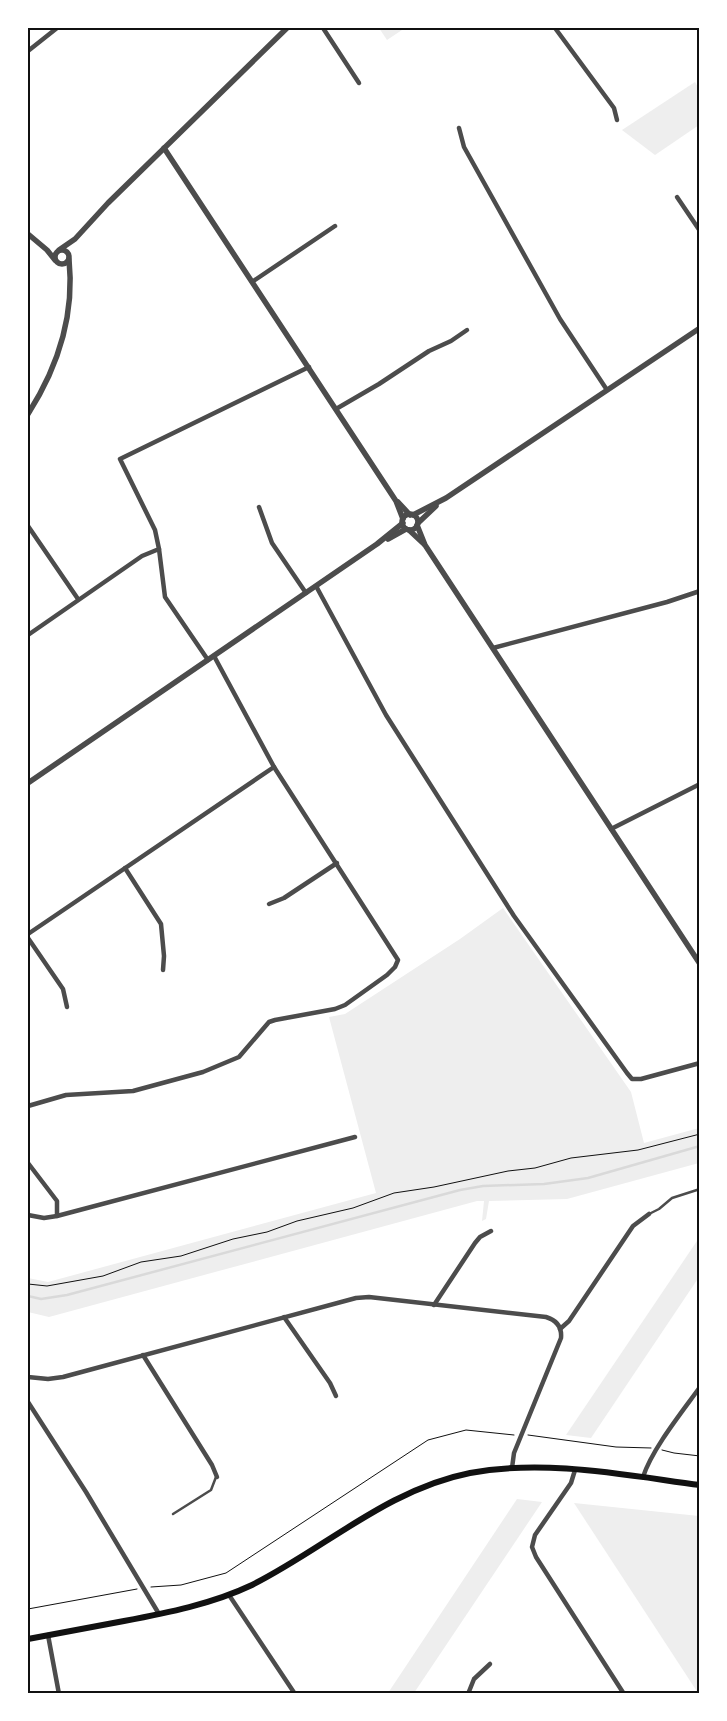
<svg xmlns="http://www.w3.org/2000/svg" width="727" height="1721" font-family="Karla,sans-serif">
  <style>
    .green { fill: #eee }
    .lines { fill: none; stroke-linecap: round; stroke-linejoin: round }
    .stream { stroke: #d9d9d9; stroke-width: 2.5 }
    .path { stroke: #111; stroke-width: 1 }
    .service { stroke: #4c4c4c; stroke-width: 2.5 }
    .minor { stroke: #4c4c4c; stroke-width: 4.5 }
    .tertiary { stroke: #4c4c4c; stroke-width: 5.5 }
    .secondary { stroke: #111; stroke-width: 6 }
    .neatline { fill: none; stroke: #111; stroke-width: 2 }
  </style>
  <rect width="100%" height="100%" fill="#fff"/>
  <g class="green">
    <polygon points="379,28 405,28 387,40"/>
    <polygon points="695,82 699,89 699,125 655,155 622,130"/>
    <polygon points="503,908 631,1092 644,1143 699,1128 699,1163 567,1199 489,1201 486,1219 482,1221 484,1201 477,1201 49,1317 28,1312 28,1278 48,1282 376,1193 329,1017 345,1014 460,939"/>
    <polygon points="699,1238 699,1277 591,1438 566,1435"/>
    <polygon points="517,1499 542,1502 414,1693 388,1693"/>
    <polygon points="574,1503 699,1516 699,1693 698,1693"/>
  </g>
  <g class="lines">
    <polyline class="stream" points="28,1296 41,1299 67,1295 460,1190 483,1186 544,1184 588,1178 700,1146"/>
    <g class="path">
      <polyline points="28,1284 47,1286 103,1276 141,1262 181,1256 233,1239 267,1232 297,1221 353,1208 394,1193 434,1187 508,1171 535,1168 571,1158 638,1150 700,1134"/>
      <polyline points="528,1435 616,1447 651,1448"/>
      <polyline points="662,1450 674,1453 700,1456"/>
      <polyline points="151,1587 181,1585 226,1573 428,1440 466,1430 514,1435"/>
      <polyline points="28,1609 137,1589"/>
    </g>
    <g class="service">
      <polyline points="649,1214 659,1209 672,1198 700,1189"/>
      <polyline points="173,1514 211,1490 216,1477"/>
    </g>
    <g class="minor">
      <polyline points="323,28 359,83"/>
      <polyline points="555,28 614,108 617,120"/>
      <polyline points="28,51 57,28"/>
      <polyline points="459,128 464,147 560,319 607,390"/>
      <polyline points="677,197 700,231"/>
      <polyline points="252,282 335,226"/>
      <polyline points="336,409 379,384 429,351 451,341 467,330"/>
      <polyline points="259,507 272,543 306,593"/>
      <polyline points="28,526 78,599"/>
      <polyline points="159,549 165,597 208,660"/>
      <polyline points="316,586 386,715 514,916 627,1073 632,1079 641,1079 700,1063"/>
      <polyline points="28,635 142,556 159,549 155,530 120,459 309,367"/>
      <polyline points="493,648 667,602 700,591"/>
      <polyline points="611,829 700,784"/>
      <polyline points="125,868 161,924 164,956 163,970"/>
      <polyline points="269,904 284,898 337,863"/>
      <polyline points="28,934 274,767"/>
      <polyline points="28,938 63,989 67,1007"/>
      <polyline points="28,1106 66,1095 133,1091 203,1072 239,1057 269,1022 275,1020 335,1009 345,1005 387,975 395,967 398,960 274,767 214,656"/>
      <polyline points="28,1163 57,1201 57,1216"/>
      <polyline points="28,1215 44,1218 57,1216 355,1137"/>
      <polyline points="434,1305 475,1243 480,1237 491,1231"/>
      <polyline points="284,1317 330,1383 336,1396"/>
      <polyline points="560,1329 569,1321 633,1226 649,1214"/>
      <polyline points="143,1355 212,1465 217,1477"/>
      <path d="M 28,1377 L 48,1379 L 63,1377 L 356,1298 L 369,1297 L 546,1317 C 556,1320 562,1327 561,1338 L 514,1453 L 512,1468"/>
      <polyline points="28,1402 86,1492 159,1614"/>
      <polyline points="575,1470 571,1483 535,1535 532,1547 536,1557 624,1694"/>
      <path d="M 643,1477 C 652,1449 682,1412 700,1387"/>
      <polyline points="229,1595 295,1694"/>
      <polyline points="48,1635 59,1694"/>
      <polyline points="468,1694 474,1679 490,1664"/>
    </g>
    <g class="tertiary">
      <polyline points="164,148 396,501 403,519"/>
      <polyline points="28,234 47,250 55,260"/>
      <circle cx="62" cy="257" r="7"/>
      <polyline points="59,250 75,239 108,203 287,28"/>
      <path d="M 28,414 C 58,367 75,316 69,259"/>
      <polyline points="398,502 410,515"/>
      <circle cx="410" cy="522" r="8"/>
      <polyline points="413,515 446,498 700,328"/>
      <polyline points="418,523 436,506"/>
      <polyline points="417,525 425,545 700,964"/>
      <polyline points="409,530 424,544"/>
      <polyline points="388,539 406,529"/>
      <polyline points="28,783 377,544 403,523"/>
    </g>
    <path class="secondary" d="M 28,1639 C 60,1633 92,1627 124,1621 C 167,1613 212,1604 252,1585 C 324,1549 388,1489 470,1473 C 545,1459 624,1475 700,1485"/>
  </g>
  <rect width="727" height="1721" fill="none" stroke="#ffffff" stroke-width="58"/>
  <rect x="29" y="29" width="669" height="1663" class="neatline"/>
</svg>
